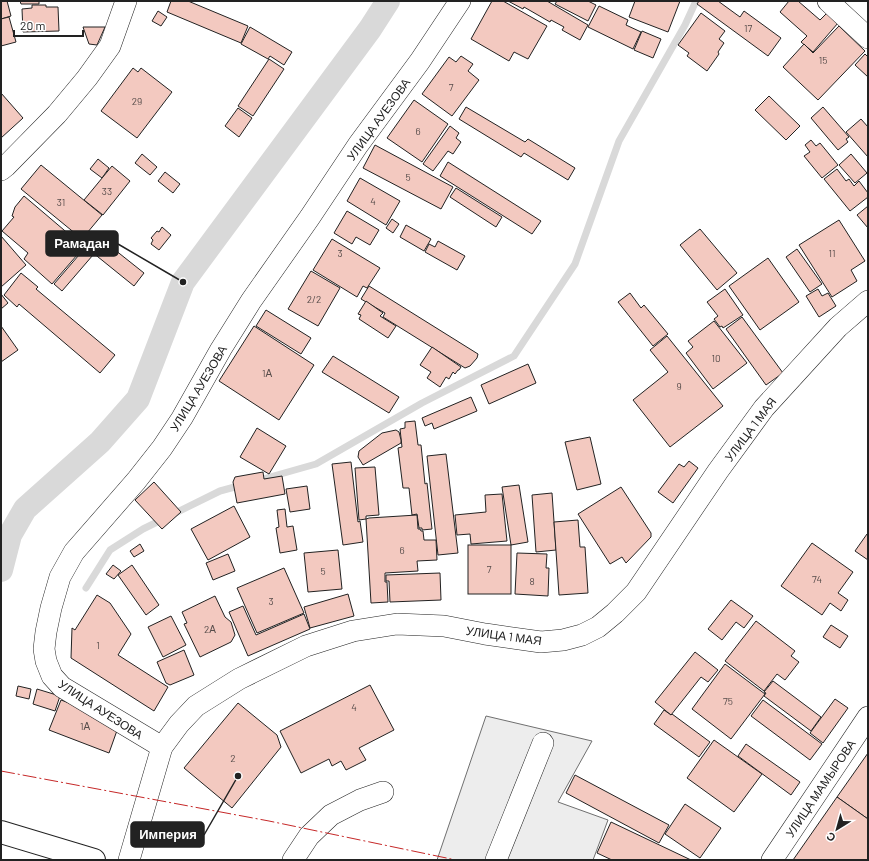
<svg xmlns="http://www.w3.org/2000/svg" width="869" height="861" font-family="Barlow,sans-serif">
  <style>
    .parking { fill: #ededed; stroke: #6f6f6f }
    .lines { fill: none; stroke-linecap: round; stroke-linejoin: round }
    .stream { stroke: #d9d9d9; stroke-width: 7 }
    .canal { stroke: #d9d9d9; stroke-width: 24 }
    .building { fill: #f3c9c0; stroke: #222 }
    .minor-casing { stroke: #222; stroke-width: 22 }
    .trunk-casing { stroke: #222; stroke-width: 24 }
    .minor { stroke: #fff; stroke-width: 21 }
    .trunk { stroke: #fff; stroke-width: 22 }
    .power { stroke: #c62828; stroke-width: 1; stroke-dasharray: 14 3 2 3; stroke-linecap: butt }
    .labels { text-anchor: middle; dominant-baseline: central; stroke-width: 3; stroke-linejoin: round; paint-order: stroke }
    .number-label { font-size: 10px; fill: #564c4a }
    .street-label { font-size: 12px; fill: #222; stroke: #fff }
    .leader { fill: none; stroke: #222; stroke-width: 1.5 }
    .callout-dot { fill: #222; stroke: #fff; stroke-width: 1.5 }
    .callout { fill: #222; stroke: #222; stroke-width: 1.5 }
    .callout-label { font-size: 13px; text-anchor: middle; font-weight: bold; fill: #fff }
  </style>
  <rect width="100%" height="100%" fill="#fff"/>
  <polygon class="parking" points="486,716 592,741 558,802 608,820 593,860 437,860"/>
  <g class="lines">
    <g class="stream">
      <polyline points="256,481 316,464 422,403 514,356 575,264 619,141 685,25 696,1"/>
      <polyline points="86,588 110,550 143,529 220,491 242,485"/>
    </g>
    <polyline class="canal" points="1,570 10,535 25,509 100,442 138,399 183,282 370,29 388,1"/>
  </g>
  <g class="building">
    <polygon points="1,1 7,1 11,16 1,19"/>
    <polygon points="20,1 39,1 39,4 21,4"/>
    <polygon points="171,1 188,1 248,26 241,43 167,12"/>
    <polygon points="492,1 503,1 547,26 528,59 514,52 509,61 471,39"/>
    <polygon points="508,1 547,1 588,25 580,40 562,30 564,27 551,20 550,22 524,7 523,9"/>
    <polygon points="557,1 588,1 596,5 588,21 555,4"/>
    <polygon points="635,1 680,1 668,32 629,17"/>
    <polygon points="699,1 718,1 740,17 744,11 781,38 768,56 697,4"/>
    <polygon points="789,1 798,1 820,20 827,13 838,23 813,52 801,42 807,36 780,12"/>
    <polygon points="32,5 46,5 46,7 58,7 59,31 23,32 22,9 32,8"/>
    <polygon points="599,6 628,20 626,25 641,32 633,49 588,27"/>
    <polygon points="158,11 167,17 161,26 152,21"/>
    <polygon points="701,13 725,31 719,39 724,43 718,52 719,54 707,71 687,56 689,53 678,45"/>
    <polygon points="9,17 16,42 1,46 1,19"/>
    <polygon points="839,26 865,51 818,100 783,67 804,44 813,53"/>
    <polygon points="83,27 105,27 97,45 89,44"/>
    <polygon points="250,27 292,52 284,65 270,56 268,59 241,44"/>
    <polygon points="642,31 661,39 653,58 634,50"/>
    <polygon points="865,54 868,57 868,77 855,65"/>
    <polygon points="461,56 473,64 468,71 479,80 452,116 422,94 449,57 456,62"/>
    <polygon points="269,59 284,69 253,116 238,106"/>
    <polygon points="133,68 138,72 141,68 172,92 137,138 101,111"/>
    <polygon points="1,93 23,118 1,138"/>
    <polygon points="769,96 800,126 786,140 755,110"/>
    <polygon points="414,100 448,124 422,162 387,138"/>
    <polygon points="466,107 525,142 528,139 575,168 568,180 524,153 521,157 459,119"/>
    <polygon points="823,107 849,137 846,139 848,142 838,150 811,118"/>
    <polygon points="238,108 252,118 239,137 225,126"/>
    <polygon points="861,119 868,127 868,157 846,132"/>
    <polygon points="450,126 459,133 456,138 461,142 453,154 448,151 433,171 423,164"/>
    <polygon points="811,140 816,146 820,143 838,165 822,178 804,156 810,152 805,145"/>
    <polygon points="375,145 453,187 441,209 363,168"/>
    <polygon points="142,154 157,167 150,175 135,163"/>
    <polygon points="851,154 867,173 855,183 839,165"/>
    <polygon points="98,159 109,168 102,178 90,169"/>
    <polygon points="448,162 541,221 532,234 440,176"/>
    <polygon points="41,165 102,215 82,239 21,189"/>
    <polygon points="112,166 130,181 103,215 84,200"/>
    <polygon points="837,169 846,181 849,179 854,186 859,181 868,193 868,197 850,211 824,179"/>
    <polygon points="165,172 180,184 173,193 158,181"/>
    <polygon points="360,178 400,201 386,225 347,201"/>
    <polygon points="456,188 502,217 496,227 450,197"/>
    <polygon points="24,196 84,247 52,284 24,259 28,253 2,231 14,217 12,216 15,207"/>
    <polygon points="868,206 868,228 857,215"/>
    <polygon points="347,211 379,230 370,245 356,237 352,244 334,233"/>
    <polygon points="392,219 399,224 393,233 386,228"/>
    <polygon points="839,220 865,261 851,270 857,281 832,297 799,245"/>
    <polygon points="406,225 431,239 424,251 400,237"/>
    <polygon points="162,227 171,235 159,250 151,244 153,240 151,238 157,231 159,232"/>
    <polygon points="700,229 737,273 717,290 680,245"/>
    <polygon points="89,235 102,245 105,242 144,273 134,286 82,244"/>
    <polygon points="1,236 26,265 1,287"/>
    <polygon points="332,239 380,268 367,288 363,286 357,297 313,270"/>
    <polygon points="438,241 465,256 457,270 425,252 429,244 435,247"/>
    <polygon points="85,248 93,255 62,291 54,284"/>
    <polygon points="797,249 822,284 810,292 786,257"/>
    <polygon points="768,258 799,302 760,330 729,286"/>
    <polygon points="311,271 340,288 318,326 288,309"/>
    <polygon points="21,273 38,287 36,289 115,355 100,373 19,304 17,307 4,295"/>
    <polygon points="369,286 478,354 477,358 470,366 465,368 383,317 385,313 361,299"/>
    <polygon points="725,289 743,315 723,328 722,326 720,327 714,319 718,316 707,302"/>
    <polygon points="818,289 822,296 828,293 836,306 819,317 806,296"/>
    <polygon points="630,293 641,308 644,305 668,334 653,346 618,302"/>
    <polygon points="1,294 8,303 1,309"/>
    <polygon points="366,301 383,313 380,316 396,326 388,338 359,319 361,315 358,314"/>
    <polygon points="266,310 311,338 301,354 256,326"/>
    <polygon points="742,317 783,373 766,385 726,329"/>
    <polygon points="714,321 747,363 713,389 686,353 693,347 688,341"/>
    <polygon points="1,326 18,350 1,362"/>
    <polygon points="254,326 314,365 279,420 219,381"/>
    <polygon points="667,336 723,406 670,447 633,400 668,372 650,350"/>
    <polygon points="432,347 461,367 459,370 458,370 455,374 453,372 449,379 446,377 440,387 427,378 431,372 420,365"/>
    <polygon points="333,356 399,397 389,413 322,372"/>
    <polygon points="528,364 536,383 489,404 481,385"/>
    <polygon points="471,397 477,411 434,429 432,423 425,426 422,418"/>
    <polygon points="415,421 418,445 421,445 425,484 427,483 432,529 422,530 422,528 419,528 417,514 412,515 409,488 403,488 398,448 402,447 400,429 405,428 405,422"/>
    <polygon points="257,428 286,446 269,474 240,457"/>
    <polygon points="396,430 399,432 401,440 401,443 363,465 358,457 359,451 382,433"/>
    <polygon points="590,437 601,484 577,490 565,442"/>
    <polygon points="446,454 458,553 438,555 427,456"/>
    <polygon points="689,461 698,468 673,503 658,492 679,464 684,467"/>
    <polygon points="351,462 358,522 360,521 363,542 343,545 332,464"/>
    <polygon points="375,467 379,515 366,516 366,519 359,520 355,468"/>
    <polygon points="263,472 264,479 282,476 285,494 237,503 233,482 235,477"/>
    <polygon points="154,482 181,512 162,529 135,500"/>
    <polygon points="519,485 528,542 511,545 502,487"/>
    <polygon points="307,486 310,509 290,512 286,489"/>
    <polygon points="621,487 651,533 651,537 626,563 622,557 610,564 578,514"/>
    <polygon points="552,493 556,550 536,552 532,495"/>
    <polygon points="502,494 507,541 471,544 470,534 457,535 455,515 486,512 485,495"/>
    <polygon points="234,506 250,537 208,560 191,529"/>
    <polygon points="285,509 287,527 293,526 297,550 280,553 276,528 279,527 277,510"/>
    <polygon points="417,515 418,529 420,529 421,531 423,531 424,540 436,540 437,560 417,561 418,571 385,573 385,582 387,582 388,602 371,603 366,519 369,518"/>
    <polygon points="578,520 580,547 585,547 588,593 559,595 554,522"/>
    <polygon points="867,534 868,535 868,560 855,551"/>
    <polygon points="812,543 853,572 838,593 848,600 841,611 830,603 822,615 781,586"/>
    <polygon points="140,544 144,551 134,557 130,551"/>
    <rect x="468" y="545" width="43" height="49"/>
    <polygon points="338,550 342,589 308,592 304,553"/>
    <polygon points="517,553 547,554 546,568 549,568 548,596 515,594"/>
    <polygon points="228,554 235,571 213,580 206,563"/>
    <polygon points="113,565 121,571 114,579 106,574"/>
    <polygon points="132,565 159,605 146,615 118,575"/>
    <polygon points="284,568 304,613 257,633 237,588"/>
    <polygon points="440,573 441,600 390,602 389,581 386,581 386,575"/>
    <polygon points="348,594 354,616 310,628 304,607"/>
    <polygon points="97,595 110,603 131,634 118,655 168,687 154,711 71,658 72,628 75,630"/>
    <polygon points="215,596 225,617 231,622 235,635 231,642 200,657 184,624 187,623 182,612"/>
    <polygon points="731,600 753,616 744,628 736,622 722,640 708,629"/>
    <polygon points="243,606 256,635 304,614 310,629 248,656 229,612"/>
    <polygon points="171,616 186,645 163,657 148,627"/>
    <polygon points="756,621 795,651 791,656 799,662 785,680 777,674 764,691 725,661"/>
    <polygon points="831,625 848,636 840,648 823,637"/>
    <polygon points="184,650 194,675 170,685 166,683 157,662"/>
    <polygon points="695,652 718,670 708,682 701,677 671,715 655,702"/>
    <polygon points="725,664 765,694 731,739 692,709"/>
    <polygon points="773,681 821,717 811,731 764,696 766,693 764,692"/>
    <polygon points="370,685 394,730 359,748 366,760 346,770 341,761 332,766 329,759 301,773 280,731"/>
    <polygon points="18,686 31,689 29,699 16,696"/>
    <polygon points="37,689 60,696 55,711 33,704"/>
    <polygon points="835,699 848,708 823,743 810,733"/>
    <polygon points="61,700 120,722 109,753 49,730"/>
    <polygon points="763,700 822,744 810,760 751,716"/>
    <polygon points="238,703 277,735 281,747 232,808 184,768"/>
    <polygon points="664,710 671,715 672,714 710,742 699,757 654,724"/>
    <polygon points="714,740 762,774 734,812 687,778"/>
    <polygon points="746,744 800,782 791,795 738,756"/>
    <polygon points="868,753 868,819 837,797"/>
    <polygon points="575,775 669,825 659,843 566,793"/>
    <polygon points="837,797 868,819 868,860 793,860"/>
    <polygon points="685,804 721,828 700,858 665,834"/>
    <polygon points="611,822 691,860 612,860 597,853"/>
  </g>
  <g class="lines">
    <g class="minor-casing">
      <g id="minor">
        <polyline points="828,1 868,38"/>
        <polyline points="1,170 6,166 57,114 87,78 110,46 126,1"/>
        <polyline points="162,747 62,687 52,676 46,661 44,649 46,632 51,608 60,577 74,552 136,481 162,448 182,418 221,349 251,301 310,217 358,145 420,61 460,1"/>
        <polyline points="129,860 162,747 179,724 196,706 239,679 306,646 353,631 397,624 444,626 485,634 541,642 563,640 582,635 598,627 615,613 636,592 718,471 764,408 838,327 868,301"/>
        <polyline points="293,860 309,836 331,815 360,800 383,792"/>
        <polyline points="496,860 543,743"/>
        <polyline points="772,860 868,717"/>
      </g>
    </g>
    <g class="trunk-casing">
      <polyline id="trunk" points="1,832 94,860"/>
    </g>
    <use href="#minor" class="minor"/>
    <use href="#trunk" class="trunk"/>
    <polyline class="power" points="1,771 269,821 456,860"/>
  </g>
  <g class="labels">
    <g class="number-label">
      <text x="748" y="28">17</text>
      <text x="823" y="60">15</text>
      <text x="451" y="87">7</text>
      <text x="137" y="101">29</text>
      <text x="418" y="131">6</text>
      <text x="408" y="177">5</text>
      <text x="107" y="191">33</text>
      <text x="373" y="201">4</text>
      <text x="61" y="202">31</text>
      <text x="340" y="253">3</text>
      <text x="832" y="253">11</text>
      <text x="314" y="299">2/2</text>
      <text x="716" y="358">10</text>
      <text x="267" y="373">1А</text>
      <text x="679" y="386">9</text>
      <text x="402" y="550">6</text>
      <text x="489" y="569">7</text>
      <text x="323" y="571">5</text>
      <text x="817" y="579">74</text>
      <text x="532" y="581">8</text>
      <text x="271" y="601">3</text>
      <text x="210" y="629">2А</text>
      <text x="98" y="645">1</text>
      <text x="728" y="701">75</text>
      <text x="354" y="707">4</text>
      <text x="85" y="726">1А</text>
      <text x="233" y="758">2</text>
    </g>
    <g class="street-label">
      <text transform="translate(378 119) rotate(-54)">УЛИЦА АУЕЗОВА</text>
      <text transform="translate(198 388) rotate(-59)">УЛИЦА АУЕЗОВА</text>
      <text transform="translate(750 429) rotate(-53)">УЛИЦА 1 МАЯ</text>
      <text transform="translate(504 635) rotate(8)">УЛИЦА 1 МАЯ</text>
      <text transform="translate(101 709) rotate(33)">УЛИЦА АУЕЗОВА</text>
      <text transform="translate(820 788) rotate(-56)">УЛИЦА МАМЫРОВА</text>
    </g>
  </g>
  <path class="leader" d="M183 282L118 244M238 776L204 835"/>
  <g class="callout-dot">
    <circle cx="183" cy="282" r="4"/>
    <circle cx="238" cy="776" r="4"/>
  </g>
  <g class="callout">
    <rect x="46" y="231" width="72" height="25" rx="4"/>
    <rect x="131" y="822" width="73" height="25" rx="4"/>
  </g>
  <g class="callout-label">
    <text x="82" y="248">Рамадан</text>
    <text x="168" y="839">Империя</text>
  </g>
  <rect width="869" height="861" fill="none" stroke="#222222" stroke-width="4"/>
  <g transform="translate(837 829) rotate(217)" stroke="#ffffff" stroke-width="3" paint-order="stroke">
  <path d="M0-3L7 15L0 10L-7 15Z" fill="#222222"/>
  <text y="-6" font-size="11" font-weight="bold" text-anchor="middle" fill="#222222">С</text>
  </g>
  <path d="M14 30v6h69v-6" fill="none" stroke="#222222" stroke-width="2"/>
  <text x="20" y="30" font-size="12" fill="#222222" stroke="#ffffff" stroke-width="3" paint-order="stroke">20 m</text>
</svg>
